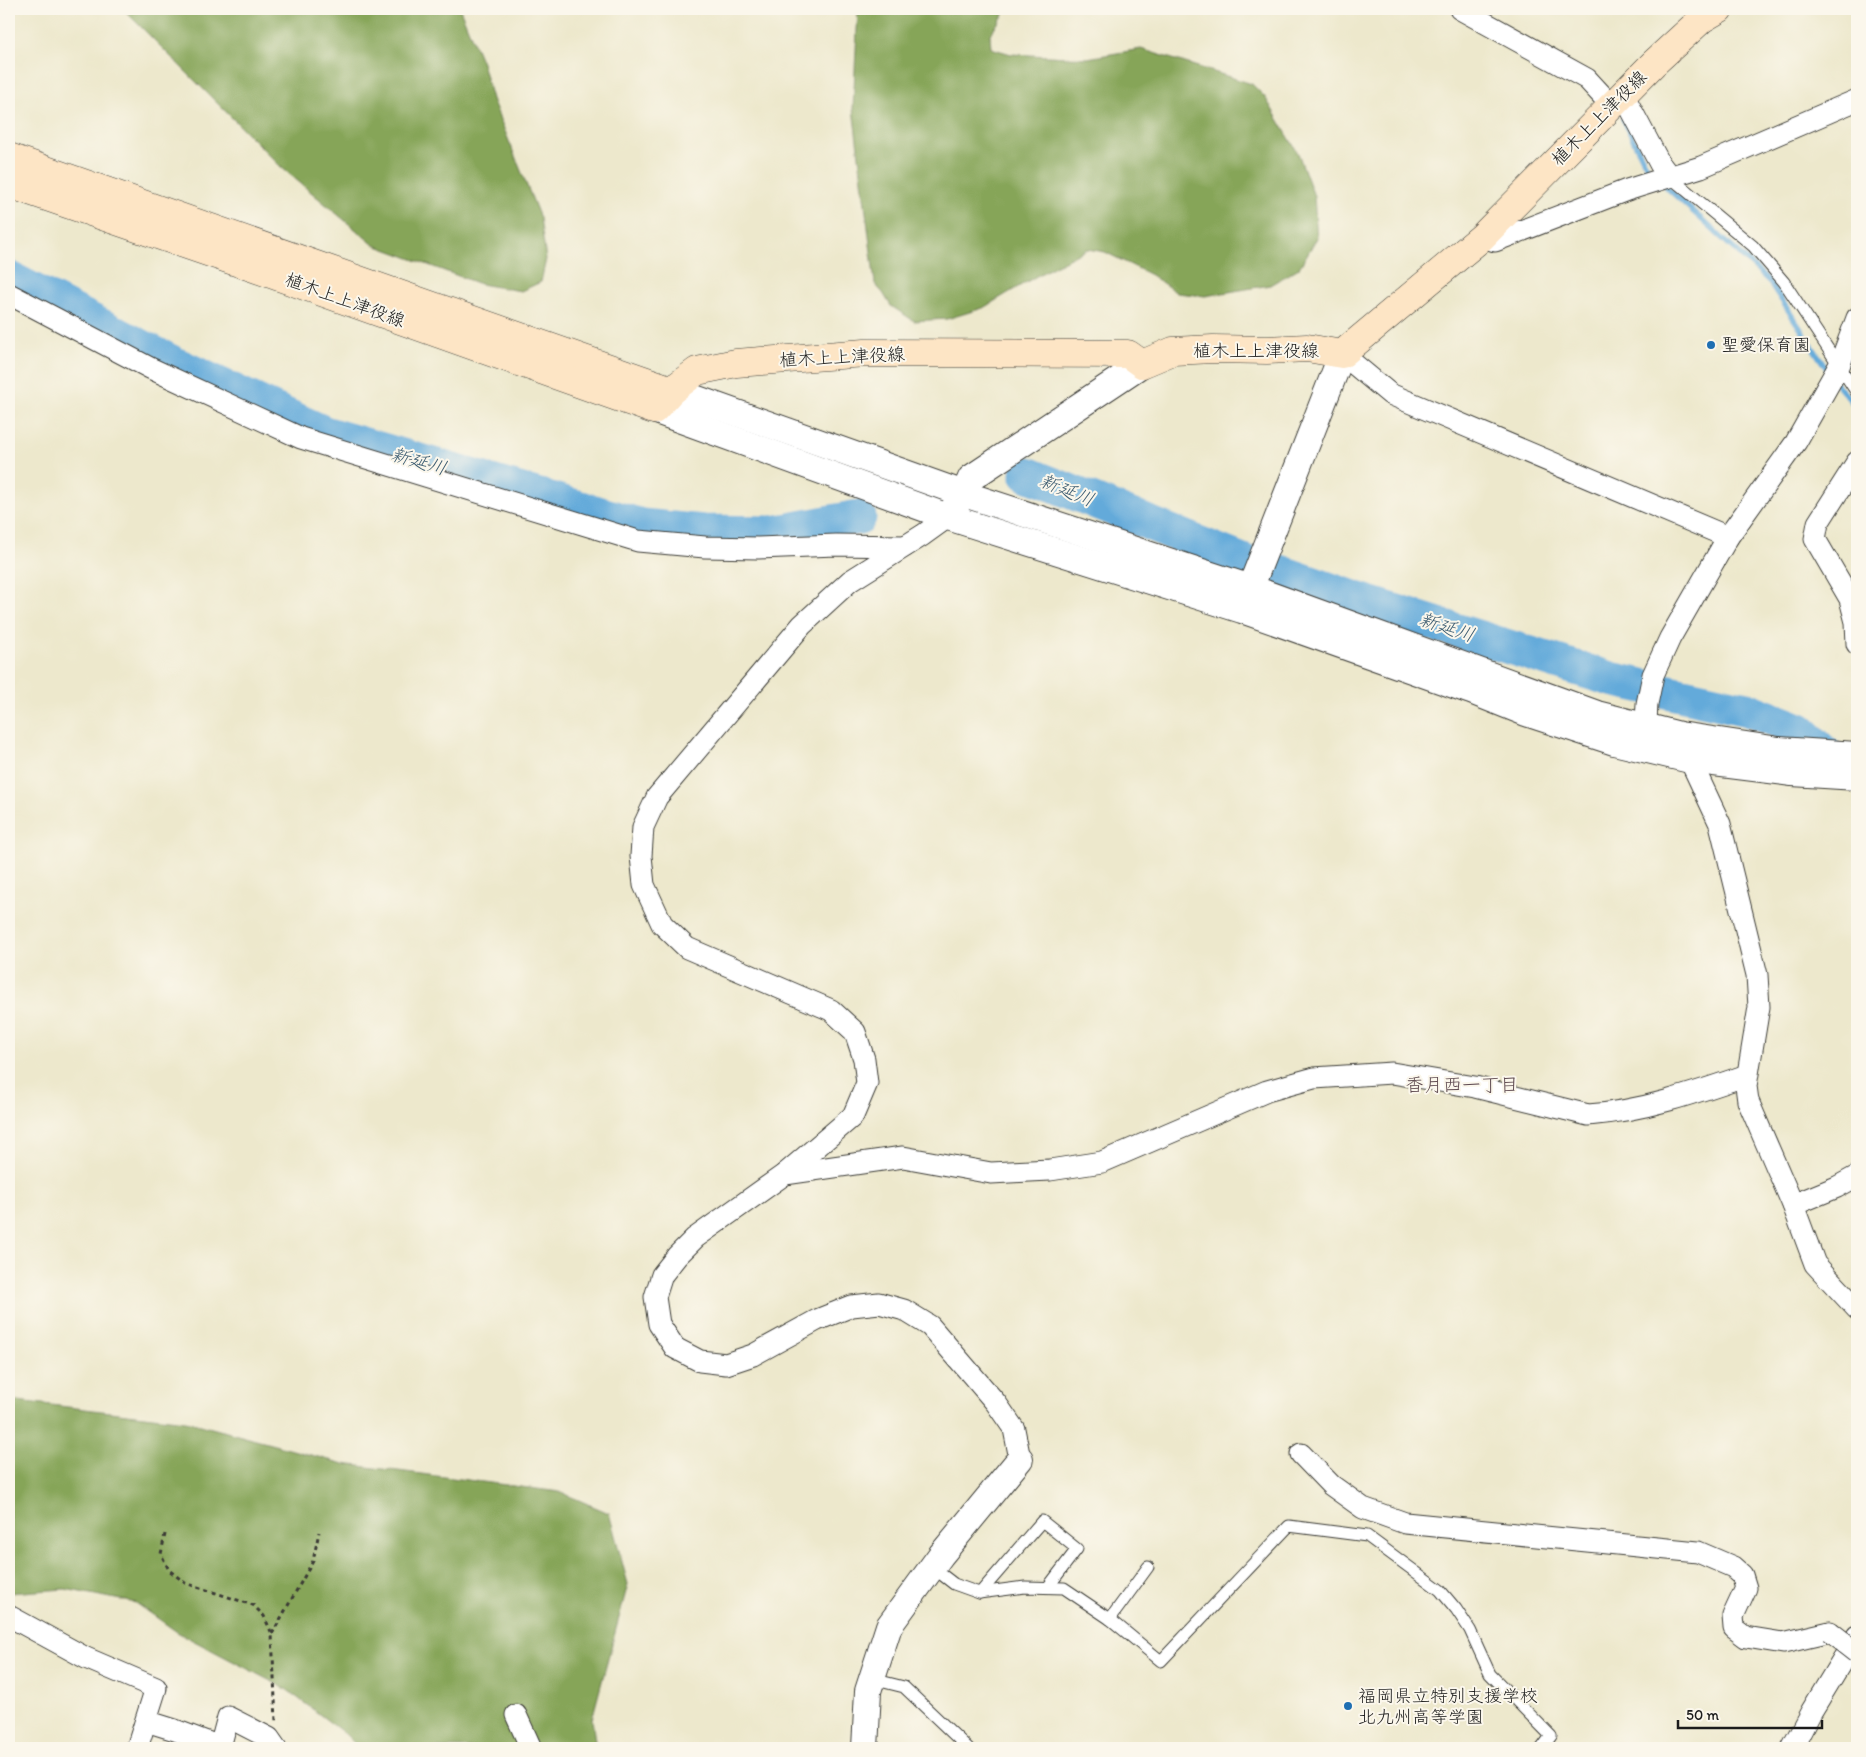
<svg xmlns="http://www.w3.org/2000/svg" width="1866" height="1757" font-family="Itim,'Klee One',sans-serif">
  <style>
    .forest { fill: #86a558; stroke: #51603a }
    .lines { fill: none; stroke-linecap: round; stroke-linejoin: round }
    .stream { stroke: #64aada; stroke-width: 5.5 }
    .river { stroke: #64aada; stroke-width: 35 }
    .service-casing { stroke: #3b3b36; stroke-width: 13 }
    .minor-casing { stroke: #3b3b36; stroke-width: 23 }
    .tertiary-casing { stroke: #3b3b36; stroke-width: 28 }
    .secondary-casing { stroke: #3b3b36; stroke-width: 29 }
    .path { stroke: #3b3b36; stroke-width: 3; stroke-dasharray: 4 4; stroke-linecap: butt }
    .service { stroke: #fff; stroke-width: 11 }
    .minor { stroke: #fff; stroke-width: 21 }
    .tertiary { stroke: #fff; stroke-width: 26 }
    .secondary { stroke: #fde5c5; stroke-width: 28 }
    .minor-bridge-casing { stroke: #3b3b36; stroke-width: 23; stroke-linecap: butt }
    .minor-bridge { stroke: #fff; stroke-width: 21 }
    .poi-dot { fill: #1f6fb2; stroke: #fbf7ec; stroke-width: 2 }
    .labels { text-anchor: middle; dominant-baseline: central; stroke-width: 4; stroke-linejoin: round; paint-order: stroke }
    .street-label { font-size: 18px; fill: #1c1c1c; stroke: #fbf7ec }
    .poi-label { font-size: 18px; fill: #1c1c1c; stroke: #fbf7ec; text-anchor: start }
    .water-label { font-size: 19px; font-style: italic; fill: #3c5c71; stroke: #fbf7ec }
    .neighbourhood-label { font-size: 19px; fill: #614d53; stroke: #fbf7ec }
  </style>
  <rect width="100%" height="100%" fill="#fbf7ec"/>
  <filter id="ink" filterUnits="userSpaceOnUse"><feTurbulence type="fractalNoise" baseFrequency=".02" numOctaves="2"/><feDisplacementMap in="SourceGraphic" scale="10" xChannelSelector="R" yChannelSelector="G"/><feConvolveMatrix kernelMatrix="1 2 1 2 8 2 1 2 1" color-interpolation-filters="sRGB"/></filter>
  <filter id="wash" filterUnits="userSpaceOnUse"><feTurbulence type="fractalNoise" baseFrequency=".0096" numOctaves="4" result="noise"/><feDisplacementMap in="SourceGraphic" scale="20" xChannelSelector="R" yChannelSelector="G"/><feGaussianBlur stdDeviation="1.12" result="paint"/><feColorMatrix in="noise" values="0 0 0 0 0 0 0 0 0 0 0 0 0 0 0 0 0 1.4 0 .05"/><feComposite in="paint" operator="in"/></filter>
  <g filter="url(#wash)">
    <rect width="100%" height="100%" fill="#ede8cc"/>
    <g class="forest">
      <polygon points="123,9 460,9 482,63 492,99 540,218 546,259 541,282 521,291 480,284 374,245 281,167"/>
      <polygon points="858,9 1008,9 990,34 991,48 1011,54 1087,58 1141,49 1252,84 1265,97 1298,153 1314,196 1317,238 1299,268 1270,285 1205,296 1177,293 1151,275 1105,252 1087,249 1040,274 983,308 947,319 914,321 891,306 883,293 875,284 853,109"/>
      <polygon points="9,1400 186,1421 344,1464 560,1492 609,1513 628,1584 592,1719 596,1748 359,1748 344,1733 286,1689 177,1632 136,1603 65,1589 9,1593"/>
    </g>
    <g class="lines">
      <g class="stream">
        <polyline points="1623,119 1649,171 1654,176"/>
        <polyline points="1663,184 1769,281 1829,372"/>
        <polyline points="1835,382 1857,408"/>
      </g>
      <g class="river">
        <polyline points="9,278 177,365 324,433 642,526 704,532 773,533 859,517"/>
        <polyline points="1027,474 1250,564 1263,566 1362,601 1611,679 1747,709 1800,730 1844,772"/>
      </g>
    </g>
  </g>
  <g filter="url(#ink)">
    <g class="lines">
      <g class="service-casing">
        <g id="service">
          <polyline points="1670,177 1753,246 1784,282 1857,393"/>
          <polyline points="932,1567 954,1584 979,1593 1025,1587 1064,1588 1110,1619 1161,1661 1289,1526 1367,1536 1440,1590 1456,1609 1470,1630 1490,1674 1551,1736 1542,1748"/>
          <polyline points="980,1593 1042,1521 1077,1549 1048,1587"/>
          <polyline points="1110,1619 1148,1567"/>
          <polyline points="872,1679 904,1687 968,1748"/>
        </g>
      </g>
      <g class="minor-casing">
        <g id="minor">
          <polyline points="1460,9 1587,79 1611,105"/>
          <polyline points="1623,94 1660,164 1670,177"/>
          <polyline points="1482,237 1495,241 1627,190 1701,167 1857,100"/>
          <polyline points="9,294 150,368 301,438 638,541 705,547 758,548 836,545 905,546"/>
          <polyline points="1342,354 1390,394 1728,537"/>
          <polyline points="1857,462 1818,523 1815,539 1850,599 1856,622 1857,644"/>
          <polyline points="948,517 923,535 850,581 802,625 657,797 643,827 641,856 644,885 662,924 687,948 831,1010 855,1032 864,1059 867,1083 853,1116 785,1174 695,1238 677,1256 662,1275 655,1297 659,1324 675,1348 700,1361 726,1364 753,1355 817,1320 852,1306 879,1303 904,1310 930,1326 996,1403 1014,1429 1020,1459"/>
          <polyline points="1645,741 1647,704 1653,675 1670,638 1728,537 1796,442 1839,366 1857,318"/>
          <polyline points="1690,760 1720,824 1757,975 1759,1007 1746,1086 1748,1101 1793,1205 1815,1264 1857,1309"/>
          <path d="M 785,1174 L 903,1157 L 991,1173 L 1050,1170 L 1102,1162 L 1267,1091 L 1314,1078 L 1392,1073 L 1475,1087 L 1588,1115 C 1643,1111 1695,1093 1747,1075"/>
          <polyline points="1793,1205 1837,1187 1857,1176"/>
          <polyline points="1301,1454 1331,1485 1363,1508 1405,1523 1698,1552 1733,1567 1742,1575 1746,1588 1733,1616 1734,1628 1746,1637 1783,1643 1830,1632"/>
          <polyline points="9,1616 86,1658 156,1688 137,1748"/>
          <polyline points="516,1715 531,1748"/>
          <polyline points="146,1721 175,1730 220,1747 228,1717 269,1738 276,1748"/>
          <polyline points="1792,1748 1811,1712 1857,1636"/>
        </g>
      </g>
      <g class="tertiary-casing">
        <g id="tertiary">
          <polyline points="672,390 964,494 1251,588 1597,714 1680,735 1779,750 1857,755"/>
          <polyline points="654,410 948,517 1242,610 1471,691 1526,713 1614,742 1690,760 1792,773 1857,777"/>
          <polyline points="954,508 964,494 971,478 1142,364"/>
          <polyline points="1244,604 1342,354"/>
          <polyline points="865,1748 868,1691 889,1626 941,1555 1020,1459"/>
        </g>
      </g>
      <g class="secondary-casing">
        <g id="secondary">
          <polyline points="9,157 672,390"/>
          <polyline points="9,184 251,267 654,410 672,390 697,371 736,363 865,353 1128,354 1142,364 1173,351 1213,349 1267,350 1307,348 1342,354 1482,237 1654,63 1702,19 1719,9"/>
        </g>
      </g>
      <g class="path">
        <polyline points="165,1534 161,1554 169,1570 185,1583 253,1605 264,1616 272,1634 276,1721"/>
        <polyline points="272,1634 313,1561 319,1532"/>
      </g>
      <use href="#service" class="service"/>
      <use href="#minor" class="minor"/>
      <use href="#tertiary" class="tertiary"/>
      <use href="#secondary" class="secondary"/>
      <g class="minor-bridge-casing">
        <polyline id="minor-bridge" points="1830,1632 1857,1653"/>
      </g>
      <use href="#minor-bridge" class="minor-bridge"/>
    </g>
  </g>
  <g class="poi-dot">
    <circle cx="1711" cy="345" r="5"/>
    <circle cx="1348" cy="1706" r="5"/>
  </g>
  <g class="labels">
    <g class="street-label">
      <text transform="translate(1599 118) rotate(-45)">植木上上津役線</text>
      <text transform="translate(345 300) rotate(20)">植木上上津役線</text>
      <text x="1256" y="351">植木上上津役線</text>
      <text transform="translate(842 357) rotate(-3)">植木上上津役線</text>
    </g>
    <g class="poi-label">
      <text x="1721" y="345">聖愛保育園</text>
      <text x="1358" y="1696">福岡県立特別支援学校<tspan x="1358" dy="21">北九州高等学園</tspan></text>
    </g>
    <g class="water-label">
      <text transform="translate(419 461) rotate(16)">新延川</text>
      <text transform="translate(1067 490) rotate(22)">新延川</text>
      <text transform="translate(1447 627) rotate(18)">新延川</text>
    </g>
    <g class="neighbourhood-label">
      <text x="1462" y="1084">香月西一丁目</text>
    </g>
  </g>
  <rect width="1866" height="1757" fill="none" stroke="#fbf7ec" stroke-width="30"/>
  <path d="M1678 1720v8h144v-8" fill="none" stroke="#1c1c1c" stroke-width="2.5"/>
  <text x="1686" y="1720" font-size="15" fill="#1c1c1c" stroke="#fbf7ec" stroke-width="4" paint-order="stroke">50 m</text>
</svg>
